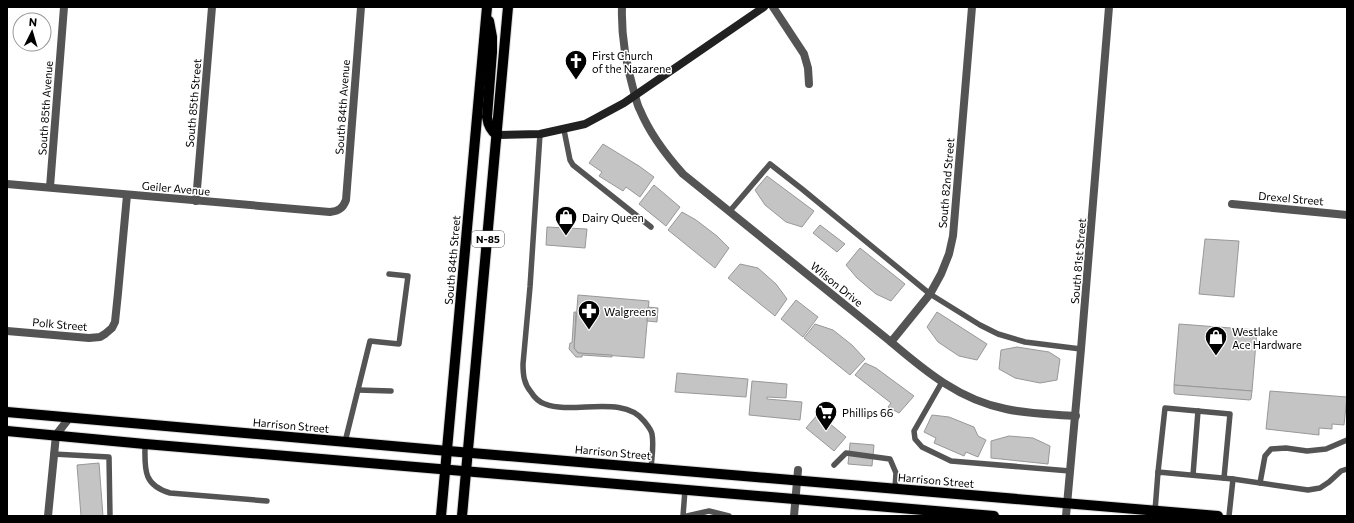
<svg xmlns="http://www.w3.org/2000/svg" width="1354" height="523" font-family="Commissioner,sans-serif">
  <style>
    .building { fill: #c4c4c4; stroke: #989898 }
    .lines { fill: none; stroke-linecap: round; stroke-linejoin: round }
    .primary-casing { stroke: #dbdbdb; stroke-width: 12 }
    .lane { stroke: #545454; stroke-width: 5.5 }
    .street { stroke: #545454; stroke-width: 8 }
    .secondary { stroke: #212121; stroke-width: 8 }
    .primary { stroke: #000; stroke-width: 10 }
    .labels { text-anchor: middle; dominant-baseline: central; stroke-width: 3; stroke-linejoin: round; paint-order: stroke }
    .shield { fill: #fff; stroke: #4c4c4c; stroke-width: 1 }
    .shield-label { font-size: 10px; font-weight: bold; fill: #000 }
    .poi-label { font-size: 11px; fill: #000; stroke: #fff; text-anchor: start }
    .street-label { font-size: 11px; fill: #000; stroke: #fff }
  </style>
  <rect width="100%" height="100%" fill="#fff"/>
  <g class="building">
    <polygon points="603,144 639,166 654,177 640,197 626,187 623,191 599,176 602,172 589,163"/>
    <polygon points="767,176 814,211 802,227 786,222 765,205 755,190"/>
    <polygon points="654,185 680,207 666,226 639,204"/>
    <polygon points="682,212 696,220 717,236 729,248 715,268 668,230"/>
    <polygon points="820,225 845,244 837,252 813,233"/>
    <polygon points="547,227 587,229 585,248 546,245"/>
    <polygon points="1205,239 1239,241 1234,297 1199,294"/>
    <polygon points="860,248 905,284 891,301 876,294 857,278 846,265"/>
    <polygon points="740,264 758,268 776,284 787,299 775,316 728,278"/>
    <polygon points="578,295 649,301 644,358 578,353 574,348"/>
    <polygon points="796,300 818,317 803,337 781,319"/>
    <polygon points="648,307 658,308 657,322 647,321"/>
    <polygon points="574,312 576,312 574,348 578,353 612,355 612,357 582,355 582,357 576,357 569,349 570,343 572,343"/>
    <polygon points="937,312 987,344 977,360 959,356 938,342 927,327"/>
    <polygon points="815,324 833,330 852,345 865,359 850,375 804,338"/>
    <polygon points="1179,324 1257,330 1252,391 1174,385"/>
    <polygon points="1017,347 1049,352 1060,359 1057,380 1040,383 1015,378 999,369 1001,350"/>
    <polygon points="865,363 876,368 914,396 899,413 888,407 891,403 855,375"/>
    <polygon points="677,373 748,379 746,397 675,392"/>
    <polygon points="752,381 787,384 786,398 767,397 767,399 802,402 800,420 749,415"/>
    <polygon points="1174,385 1252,391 1251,399 1250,400 1175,394 1174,393"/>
    <polygon points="1270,391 1347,397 1344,425 1332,424 1332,429 1319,428 1319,435 1266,429"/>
    <polygon points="818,414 846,437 834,451 806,428"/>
    <polygon points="932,415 949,417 974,427 978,436 986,440 978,457 966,452 964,456 934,443 936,438 924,432"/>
    <polygon points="1009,436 1033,438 1050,446 1048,464 991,458 991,441"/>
    <polygon points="850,443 874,445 872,466 848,464"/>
    <polygon points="99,463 103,516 81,516 77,465"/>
  </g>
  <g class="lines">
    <g class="primary-casing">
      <g id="primary">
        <path d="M 489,21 L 492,37 L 492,52 L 487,117 C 488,124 491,131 497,135"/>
        <polyline points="7,412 448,451 1218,516"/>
        <polyline points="7,431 145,444 994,516"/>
        <polyline points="441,516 487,7"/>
        <polyline points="462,516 508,7"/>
      </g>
    </g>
    <g class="lane">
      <polyline points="564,130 570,160 573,165 651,227"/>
      <path d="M 540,134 L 530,287 L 523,364 C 523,375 524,384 531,392 C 534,397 539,402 545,404 C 573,415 623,394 644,421 C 647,425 651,429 652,434 C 654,445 652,457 651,468"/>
      <polyline points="729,212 770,164 802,189 930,294 980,325 998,334 1025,342 1081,349"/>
      <polyline points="942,382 914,431 915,439 922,447 951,461 1070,471"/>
      <polyline points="358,390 391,391"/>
      <polyline points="345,442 370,341 399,344 408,276 389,274"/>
      <path d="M 145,444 C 145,468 142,485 170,493 L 267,501"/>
      <polyline points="53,454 109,457 110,516"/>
      <polyline points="834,465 846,453 890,459 896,473 895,488"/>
      <polyline points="1158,472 1165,408 1230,414 1224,478"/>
      <polyline points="1193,475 1198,411"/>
      <polyline points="1260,483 1265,456 1271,449 1286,448 1307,451 1326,449 1347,440"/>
      <polyline points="1155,511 1158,472 1233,479 1308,490 1320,488 1329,482 1341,471 1347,469"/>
      <polyline points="683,516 685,490"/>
      <polyline points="687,516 709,511 729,516"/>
      <polyline points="1229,516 1233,479"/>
    </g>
    <g class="street">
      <path d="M 622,7 C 621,36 626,64 634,92 C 636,98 637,105 640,110 C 650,134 666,155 683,174 L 891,342 C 925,371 960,400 1006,409 C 1028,414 1052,414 1076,416"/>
      <polyline points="773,7 804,54 808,68 809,84"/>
      <path d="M 7,184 L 330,212 C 339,211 343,208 346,200 L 361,7"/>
      <polyline points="50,187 64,7"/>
      <polyline points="196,201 212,7"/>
      <polyline points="1232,204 1347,215"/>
      <polyline points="7,331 89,338 100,337 105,334 112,328 115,322 118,293 127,195"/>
      <polyline points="891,342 930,294 941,274 949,254 953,236 972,7"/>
      <polyline points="48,516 56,435 70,417"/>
      <polyline points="794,516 798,470"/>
      <polyline points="1066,516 1081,349 1109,7"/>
    </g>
    <polyline class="secondary" points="497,135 540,134 585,124 624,103 764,7"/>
    <use href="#primary" class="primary"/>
  </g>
  <defs>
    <g id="church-pin" transform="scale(1.15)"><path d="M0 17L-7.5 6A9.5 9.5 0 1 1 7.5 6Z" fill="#000" stroke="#fff"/><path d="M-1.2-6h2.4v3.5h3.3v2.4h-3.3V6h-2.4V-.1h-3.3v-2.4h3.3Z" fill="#fff"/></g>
    <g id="shop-pin" transform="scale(1.15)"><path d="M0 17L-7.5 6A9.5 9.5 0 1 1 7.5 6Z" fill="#000" stroke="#fff"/><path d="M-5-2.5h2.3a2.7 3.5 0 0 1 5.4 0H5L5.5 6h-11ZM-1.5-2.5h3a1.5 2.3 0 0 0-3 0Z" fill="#fff"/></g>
    <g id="pharmacy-pin" transform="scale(1.15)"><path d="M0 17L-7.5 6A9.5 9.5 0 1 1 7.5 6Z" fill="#000" stroke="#fff"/><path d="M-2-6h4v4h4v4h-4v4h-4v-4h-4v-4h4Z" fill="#fff"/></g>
    <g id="supermarket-pin" transform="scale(1.15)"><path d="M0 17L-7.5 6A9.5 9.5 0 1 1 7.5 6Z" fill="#000" stroke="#fff"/><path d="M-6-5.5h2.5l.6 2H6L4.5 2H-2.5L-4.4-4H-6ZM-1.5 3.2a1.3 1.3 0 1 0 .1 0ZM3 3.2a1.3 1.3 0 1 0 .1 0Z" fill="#fff"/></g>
  </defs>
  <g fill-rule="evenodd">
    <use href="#church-pin" x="576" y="61"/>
    <use href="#shop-pin" x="566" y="217"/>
    <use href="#pharmacy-pin" x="589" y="311"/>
    <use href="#shop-pin" x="1216" y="337"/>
    <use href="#supermarket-pin" x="826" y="412"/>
  </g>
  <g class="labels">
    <rect class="shield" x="472" y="231" width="32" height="16" rx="3"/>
    <g class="shield-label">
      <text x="488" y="239">N-85</text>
    </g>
    <g class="poi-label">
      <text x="592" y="55">First Church<tspan x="592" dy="13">of the Nazarene</tspan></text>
      <text x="582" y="217">Dairy Queen</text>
      <text x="604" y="311">Walgreens</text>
      <text x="1232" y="331">Westlake<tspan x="1232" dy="13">Ace Hardware</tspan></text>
      <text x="842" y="412">Phillips 66</text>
    </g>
    <g class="street-label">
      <text transform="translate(193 103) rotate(-85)">South 85th Street</text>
      <text transform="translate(342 107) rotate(-86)">South 84th Avenue</text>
      <text transform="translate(45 108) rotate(-86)">South 85th Avenue</text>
      <text transform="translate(946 183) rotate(-85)">South 82nd Street</text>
      <text transform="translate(176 188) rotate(5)">Geiler Avenue</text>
      <text transform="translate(1291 198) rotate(5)">Drexel Street</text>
      <text transform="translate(452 260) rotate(-85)">South 84th Street</text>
      <text transform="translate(1078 261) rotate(-85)">South 81st Street</text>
      <text transform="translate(837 284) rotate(39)">Wilson Drive</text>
      <text transform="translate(60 324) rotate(5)">Polk Street</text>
      <text transform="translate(291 425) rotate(5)">Harrison Street</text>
      <text transform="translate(613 452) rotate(5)">Harrison Street</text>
      <text transform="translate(936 480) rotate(5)">Harrison Street</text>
    </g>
  </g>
  <rect width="1354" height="523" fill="none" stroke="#000000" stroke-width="16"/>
  <g transform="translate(32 32) rotate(5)"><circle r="19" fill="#ffffff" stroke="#999999"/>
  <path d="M0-3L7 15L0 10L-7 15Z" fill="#000000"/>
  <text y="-6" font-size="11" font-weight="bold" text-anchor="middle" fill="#000000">N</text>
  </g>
</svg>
